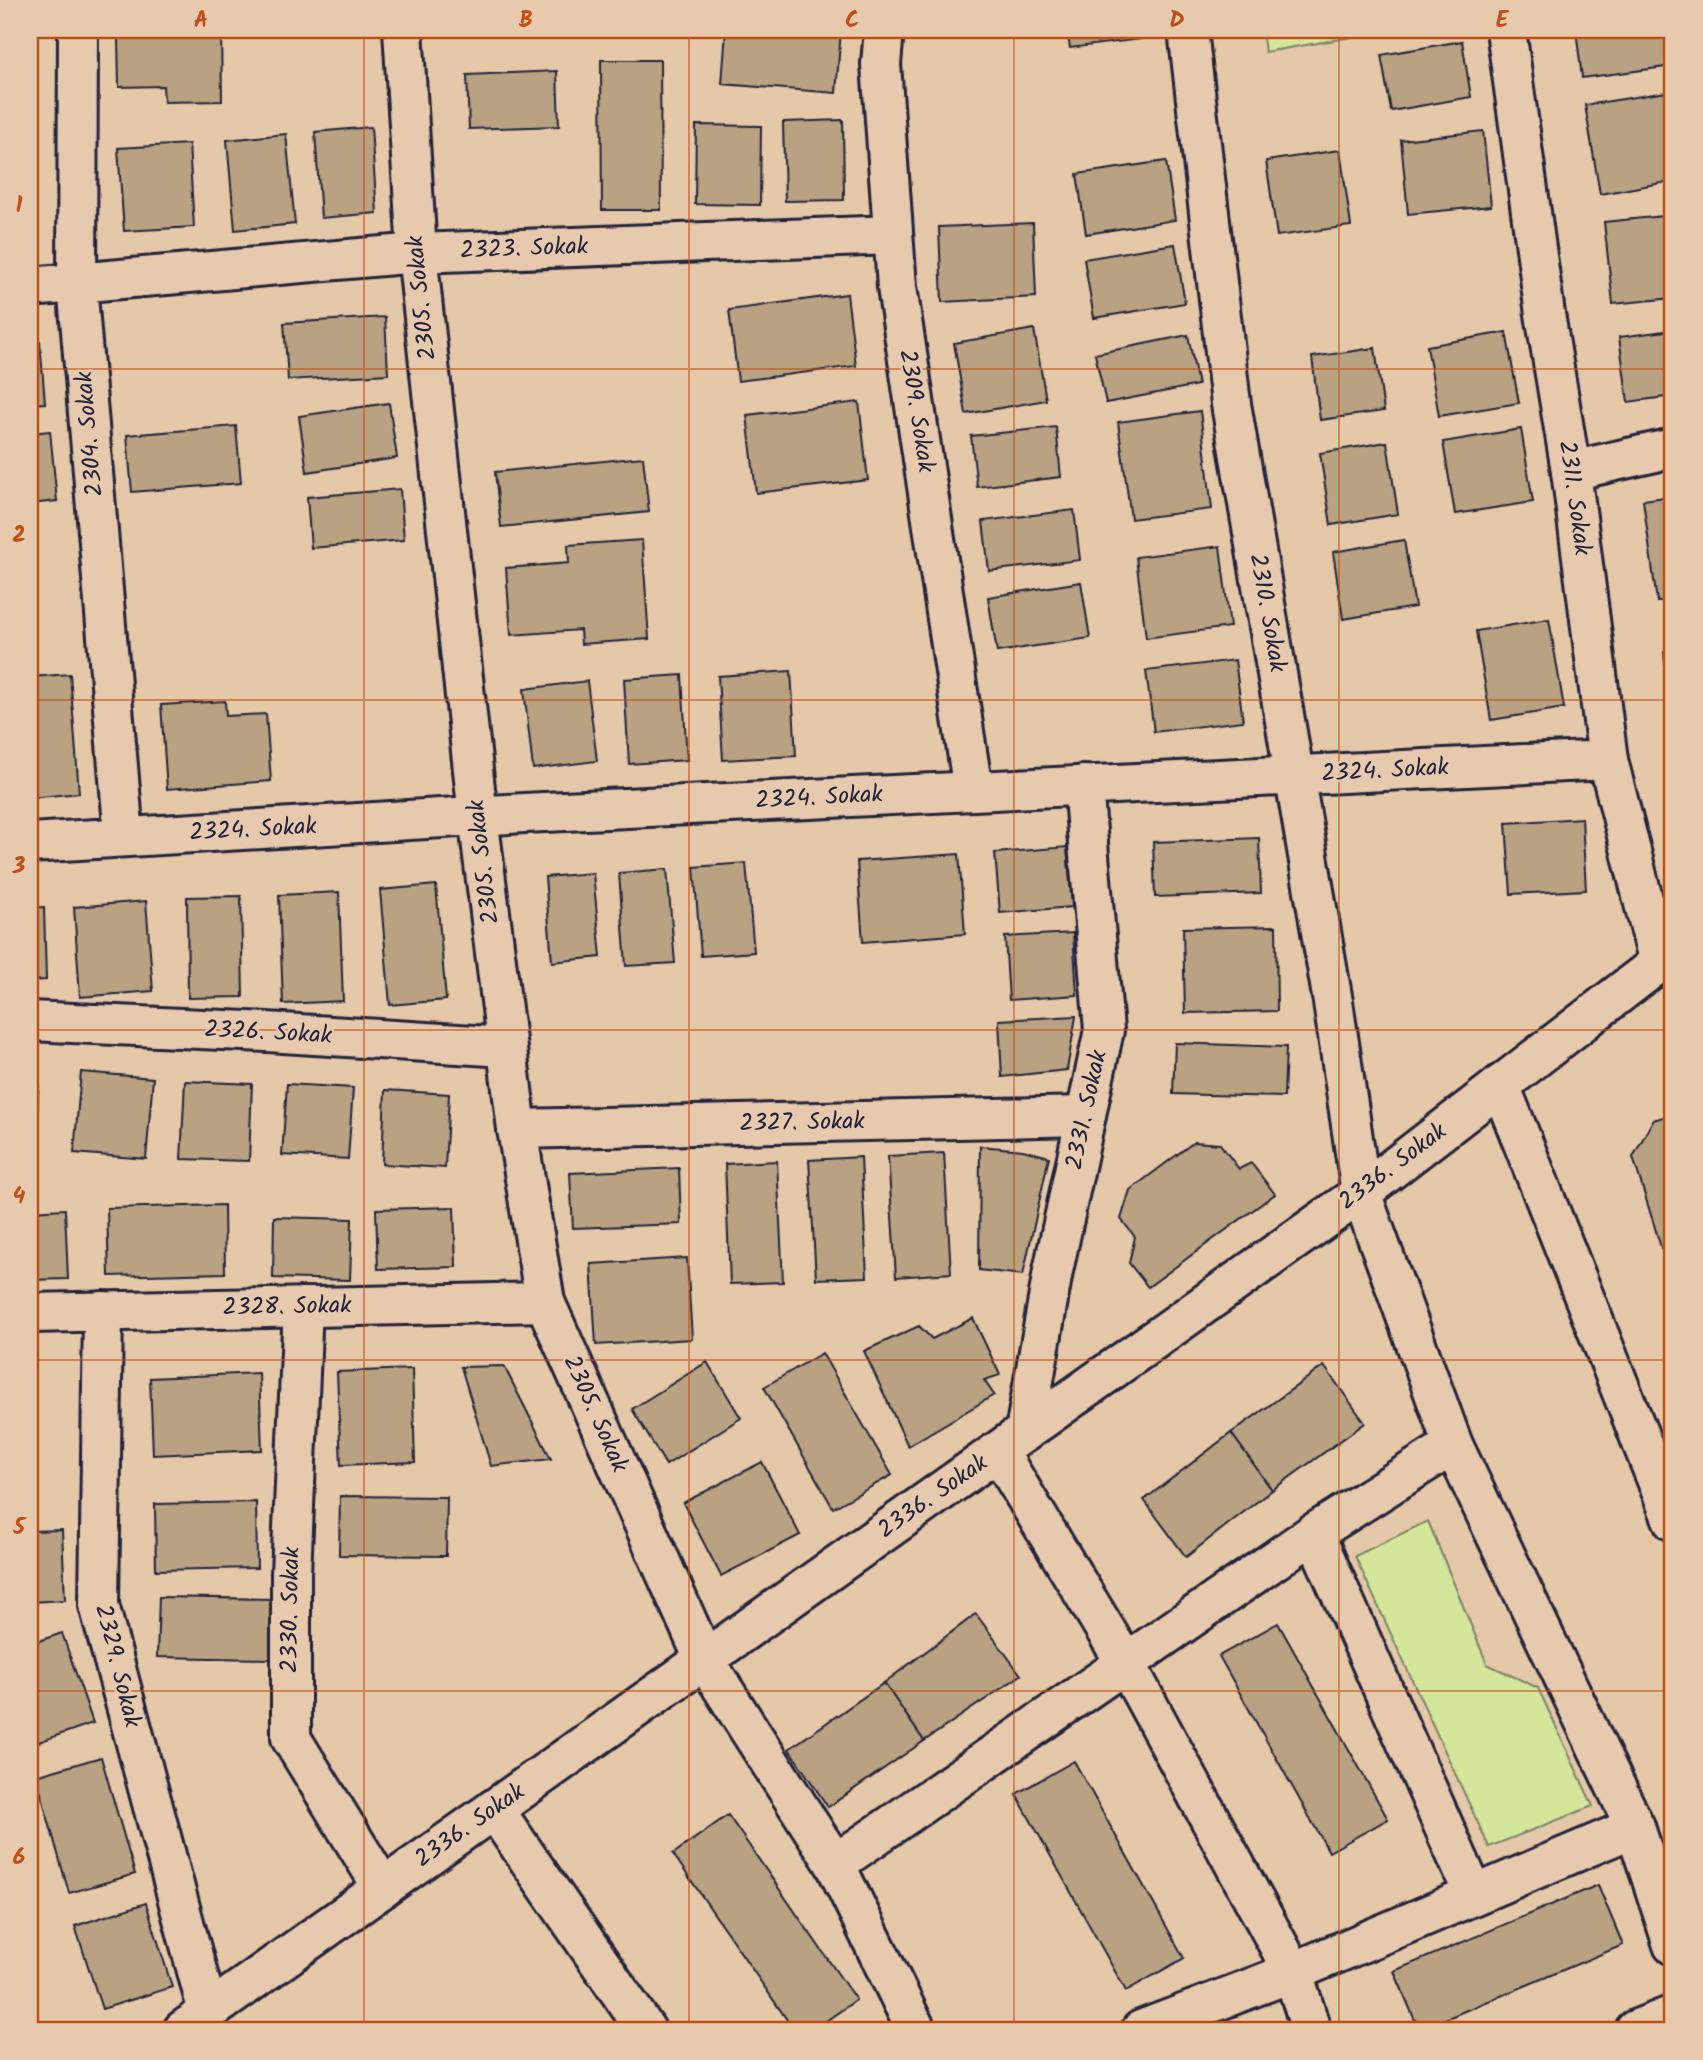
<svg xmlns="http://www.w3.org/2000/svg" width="1703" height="2060" font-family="Kalam,sans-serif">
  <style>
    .green { fill: #d3e69a; stroke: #7a846a; stroke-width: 2 }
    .building { fill: #b8a281; stroke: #22223b; stroke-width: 2 }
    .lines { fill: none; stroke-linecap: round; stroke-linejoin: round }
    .minor-casing { stroke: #22223b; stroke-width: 44 }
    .minor { stroke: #e7caae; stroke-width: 38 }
    .grid { fill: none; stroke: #c04e15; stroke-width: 2; stroke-opacity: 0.55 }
    .labels { text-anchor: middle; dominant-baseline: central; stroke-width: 5; stroke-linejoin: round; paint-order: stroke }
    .street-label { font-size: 24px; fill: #22223b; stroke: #e7caae }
    .neatline { fill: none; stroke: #c04e15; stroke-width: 2.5 }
    .grid-label { font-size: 23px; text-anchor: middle; font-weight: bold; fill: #c04e15 }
  </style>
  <rect width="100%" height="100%" fill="#e5c8a8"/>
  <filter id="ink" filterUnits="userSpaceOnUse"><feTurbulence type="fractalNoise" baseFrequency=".0143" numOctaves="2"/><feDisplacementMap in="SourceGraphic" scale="14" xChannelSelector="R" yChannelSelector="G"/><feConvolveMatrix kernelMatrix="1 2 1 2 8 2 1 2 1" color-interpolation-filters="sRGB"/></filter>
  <g filter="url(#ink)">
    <g class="green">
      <polygon points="1262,30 1393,30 1265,52"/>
      <polygon points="1428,1521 1487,1664 1538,1688 1593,1806 1489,1847 1355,1556"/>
    </g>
    <g class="building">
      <polygon points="161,30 221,30 222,101 164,102 163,86 119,87 118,36 161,36"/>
      <polygon points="726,30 841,30 836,93 722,84"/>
      <polygon points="1067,30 1139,30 1141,39 1070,48"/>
      <polygon points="1576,30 1673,30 1673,66 1582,78"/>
      <polygon points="1462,41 1471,97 1391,111 1381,55"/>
      <polygon points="601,60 660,60 661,210 602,210"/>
      <polygon points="557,71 559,126 469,129 467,75"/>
      <polygon points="1673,91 1673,181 1600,194 1585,105"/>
      <polygon points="843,120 844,200 785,201 783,122"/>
      <polygon points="696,125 761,126 760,205 695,204"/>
      <polygon points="371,127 377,213 321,218 315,132"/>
      <polygon points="1483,131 1491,206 1408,214 1401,140"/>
      <polygon points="286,134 295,224 235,230 227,140"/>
      <polygon points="189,144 194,227 124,231 118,148"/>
      <polygon points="1340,150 1351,226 1277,236 1266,161"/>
      <polygon points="1166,161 1175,220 1086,234 1077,174"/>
      <polygon points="1673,215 1673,298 1613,304 1604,222"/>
      <polygon points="1033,223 1036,297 942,302 939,227"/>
      <polygon points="1175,244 1185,303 1094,318 1084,259"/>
      <polygon points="847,294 856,366 738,381 729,310"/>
      <polygon points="385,317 388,374 288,380 284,323"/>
      <polygon points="1034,329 1046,400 966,414 954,343"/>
      <polygon points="1673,330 1673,396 1628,402 1619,337"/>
      <polygon points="1506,332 1519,403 1439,416 1427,346"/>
      <polygon points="1188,335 1198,385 1106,403 1095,354"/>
      <polygon points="40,341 45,403 30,404 30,342"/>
      <polygon points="1375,348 1384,411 1320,420 1312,357"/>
      <polygon points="859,402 868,480 756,493 747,415"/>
      <polygon points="389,403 397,458 307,472 299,416"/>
      <polygon points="1200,411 1212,509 1131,519 1118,422"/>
      <polygon points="236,426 241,483 132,492 127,435"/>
      <polygon points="1056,427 1061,477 977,487 971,436"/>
      <polygon points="1521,429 1533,502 1455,514 1443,442"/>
      <polygon points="50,431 57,501 30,504 30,433"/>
      <polygon points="1387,442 1398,514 1331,525 1320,453"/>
      <polygon points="643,457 649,512 501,527 495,472"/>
      <polygon points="400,489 404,540 311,548 307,497"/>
      <polygon points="1673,496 1673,599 1657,602 1643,500"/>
      <polygon points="1074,510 1080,560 989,571 983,521"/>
      <polygon points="642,540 649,639 581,644 580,630 511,635 506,568 569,563 568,545"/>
      <polygon points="1404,540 1415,607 1343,619 1333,552"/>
      <polygon points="1220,546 1230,627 1146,638 1136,557"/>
      <polygon points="1081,582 1090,638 997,652 988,597"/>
      <polygon points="1549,619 1564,708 1491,720 1476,631"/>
      <polygon points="1673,651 1673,732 1672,733 1664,652"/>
      <polygon points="1235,660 1243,721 1154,732 1146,671"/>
      <polygon points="791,671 796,756 723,760 718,676"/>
      <polygon points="70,674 79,793 30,798 30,677"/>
      <polygon points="682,675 687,760 629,764 624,679"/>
      <polygon points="587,681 597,761 533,769 524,689"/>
      <polygon points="225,701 226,716 266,714 271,781 167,789 161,705"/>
      <polygon points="1582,818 1586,890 1511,894 1506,823"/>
      <polygon points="1259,838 1261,893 1155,897 1153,842"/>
      <polygon points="1067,847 1072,907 1000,913 995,853"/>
      <polygon points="959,854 965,934 863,942 857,861"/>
      <polygon points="746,863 754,952 701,956 694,867"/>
      <polygon points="667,869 675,963 626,966 619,873"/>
      <polygon points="593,873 601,957 552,962 545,877"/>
      <polygon points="436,885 446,1000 390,1005 380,890"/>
      <polygon points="339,892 343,1001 283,1004 279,895"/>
      <polygon points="241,896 243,997 188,998 187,897"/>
      <polygon points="146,901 153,991 80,997 74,907"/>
      <polygon points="44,907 46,980 30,981 30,908"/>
      <polygon points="1276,926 1277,1011 1185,1013 1183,928"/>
      <polygon points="1073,933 1077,995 1009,1000 1005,937"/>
      <polygon points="1076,1016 1067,1070 1002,1077 999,1020"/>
      <polygon points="1175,1043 1286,1047 1284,1097 1173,1094"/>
      <polygon points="30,1071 39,1071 36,1146 30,1146"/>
      <polygon points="81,1072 153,1078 146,1159 74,1153"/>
      <polygon points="185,1081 252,1084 249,1161 181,1159"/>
      <polygon points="287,1084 353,1088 348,1159 282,1155"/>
      <polygon points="385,1090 449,1094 445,1168 382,1164"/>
      <polygon points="1673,1114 1673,1286 1633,1157 1653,1120"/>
      <polygon points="1194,1142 1220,1144 1239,1169 1251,1163 1275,1194 1148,1287 1129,1263 1135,1237 1121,1219 1130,1190"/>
      <polygon points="980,1146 1023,1150 1049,1157 1023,1275 979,1270"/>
      <polygon points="944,1153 951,1273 896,1277 888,1156"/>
      <polygon points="861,1157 867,1277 816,1279 809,1160"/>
      <polygon points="777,1161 783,1282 730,1284 725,1164"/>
      <polygon points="679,1168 681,1224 573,1228 570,1173"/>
      <polygon points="224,1205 225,1273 109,1276 107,1208"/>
      <polygon points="454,1207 456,1267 378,1269 376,1209"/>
      <polygon points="65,1209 68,1279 30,1280 30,1211"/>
      <polygon points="274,1217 352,1219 350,1280 273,1278"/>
      <polygon points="687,1258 692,1339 596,1345 591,1264"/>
      <polygon points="973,1318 1000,1375 984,1380 994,1395 908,1446 864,1351 919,1326 932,1339"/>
      <polygon points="822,1353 892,1475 833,1508 764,1387"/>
      <polygon points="707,1362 741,1418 666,1465 632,1409"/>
      <polygon points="504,1366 551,1459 491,1466 461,1367"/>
      <polygon points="1324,1366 1365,1423 1272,1490 1231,1433"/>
      <polygon points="412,1369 415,1462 341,1465 337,1372"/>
      <polygon points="259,1373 262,1450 153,1455 150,1378"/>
      <polygon points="1231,1433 1272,1490 1186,1557 1144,1500"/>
      <polygon points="762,1462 800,1535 721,1576 683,1503"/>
      <polygon points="340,1496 447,1497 446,1556 339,1555"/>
      <polygon points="256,1502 257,1568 156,1570 155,1504"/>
      <polygon points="62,1530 65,1600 30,1602 30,1531"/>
      <polygon points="159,1597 271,1599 270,1659 157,1657"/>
      <polygon points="976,1614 1021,1675 924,1741 884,1683"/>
      <polygon points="1278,1623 1388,1819 1329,1852 1219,1656"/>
      <polygon points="62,1633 93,1723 30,1745 30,1644"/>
      <polygon points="884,1683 924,1741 828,1807 789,1749"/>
      <polygon points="101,1757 135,1874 69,1893 36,1776"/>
      <polygon points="1074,1761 1184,1958 1126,1991 1016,1794"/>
      <polygon points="728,1815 856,2000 813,2030 794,2030 673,1854"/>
      <polygon points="1598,1885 1623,1945 1419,2030 1394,1971"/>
      <polygon points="146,1903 172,1987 102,2009 75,1926"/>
    </g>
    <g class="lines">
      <g class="minor-casing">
        <g id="minor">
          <polyline points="78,30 77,284 124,837"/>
          <polyline points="403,30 417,253 478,816 517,1129 545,1302 704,1659 835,1864 916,2030"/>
          <polyline points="884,30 881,64 897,287 973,791"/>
          <polyline points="1188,30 1231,404 1333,1002 1361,1193 1453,1445 1635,1827 1673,1945"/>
          <polyline points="1506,30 1545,314 1571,471 1608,760 1659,963"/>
          <polyline points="30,287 417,253 893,235"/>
          <polyline points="1571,471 1673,448"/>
          <polyline points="30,843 524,813 1608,760"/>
          <polyline points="30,1021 267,1032 506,1047"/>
          <polyline points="1500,1085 1673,1521"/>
          <polyline points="517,1129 1086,1116"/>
          <polyline points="303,1307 291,1573 291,1738 383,1888"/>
          <polyline points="103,1311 99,1605 208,2012"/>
          <polyline points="30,1313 545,1302"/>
          <polyline points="1025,1432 1053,1271 1104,1030 1083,785"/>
          <polyline points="998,1451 1126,1664 1293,1972 1311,2030"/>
          <polyline points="1314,1533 1474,1895"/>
          <polyline points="494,1809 646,2030"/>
          <polyline points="835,1864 1314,1533 1453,1445"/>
          <polyline points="183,2030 1361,1193 1673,952"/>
          <polyline points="1141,2030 1293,1972 1635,1827"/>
          <polyline points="1635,2030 1673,2015"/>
        </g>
      </g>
      <use href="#minor" class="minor"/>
    </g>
  </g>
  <path class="grid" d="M 364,30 L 364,2030M 689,30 L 689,2030M 1014,30 L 1014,2030M 1339,30 L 1339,2030M 30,369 L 1673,369M 30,700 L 1673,700M 30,1030 L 1673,1030M 30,1360 L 1673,1360M 30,1691 L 1673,1691"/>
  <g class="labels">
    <g class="street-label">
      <text transform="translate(524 249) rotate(-2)">2323. Sokak</text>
      <text transform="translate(422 298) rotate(-96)">2305. Sokak</text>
      <text transform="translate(916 411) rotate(81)">2309. Sokak</text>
      <text transform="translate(90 434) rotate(-95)">2304. Sokak</text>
      <text transform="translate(1574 498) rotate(82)">2311. Sokak</text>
      <text transform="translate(1267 613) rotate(80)">2310. Sokak</text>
      <text transform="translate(1385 771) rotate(-3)">2324. Sokak</text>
      <text transform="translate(819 798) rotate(-3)">2324. Sokak</text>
      <text transform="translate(253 830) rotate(-3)">2324. Sokak</text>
      <text transform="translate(484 862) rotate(-97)">2305. Sokak</text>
      <text transform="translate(268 1033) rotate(3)">2326. Sokak</text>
      <text transform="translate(1087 1110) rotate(-78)">2331. Sokak</text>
      <text transform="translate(802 1123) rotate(-1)">2327. Sokak</text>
      <text transform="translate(1393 1167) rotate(-37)">2336. Sokak</text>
      <text transform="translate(287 1307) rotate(-1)">2328. Sokak</text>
      <text transform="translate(595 1414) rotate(66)">2305. Sokak</text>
      <text transform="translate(933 1497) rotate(-35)">2336. Sokak</text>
      <text transform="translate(291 1610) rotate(-89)">2330. Sokak</text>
      <text transform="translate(117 1666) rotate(76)">2329. Sokak</text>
      <text transform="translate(470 1826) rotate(-35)">2336. Sokak</text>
    </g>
  </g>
  <rect width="1703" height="2060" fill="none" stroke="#e7caae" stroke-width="77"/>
  <rect x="38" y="38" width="1626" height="1984" class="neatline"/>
  <g class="grid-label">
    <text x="201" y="27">A</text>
    <text x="526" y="27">B</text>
    <text x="852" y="27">C</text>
    <text x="1177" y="27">D</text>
    <text x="1502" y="27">E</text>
    <text x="19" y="212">1</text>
    <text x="19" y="542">2</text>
    <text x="19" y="873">3</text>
    <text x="19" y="1203">4</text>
    <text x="19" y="1534">5</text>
    <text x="19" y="1864">6</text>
  </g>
</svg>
